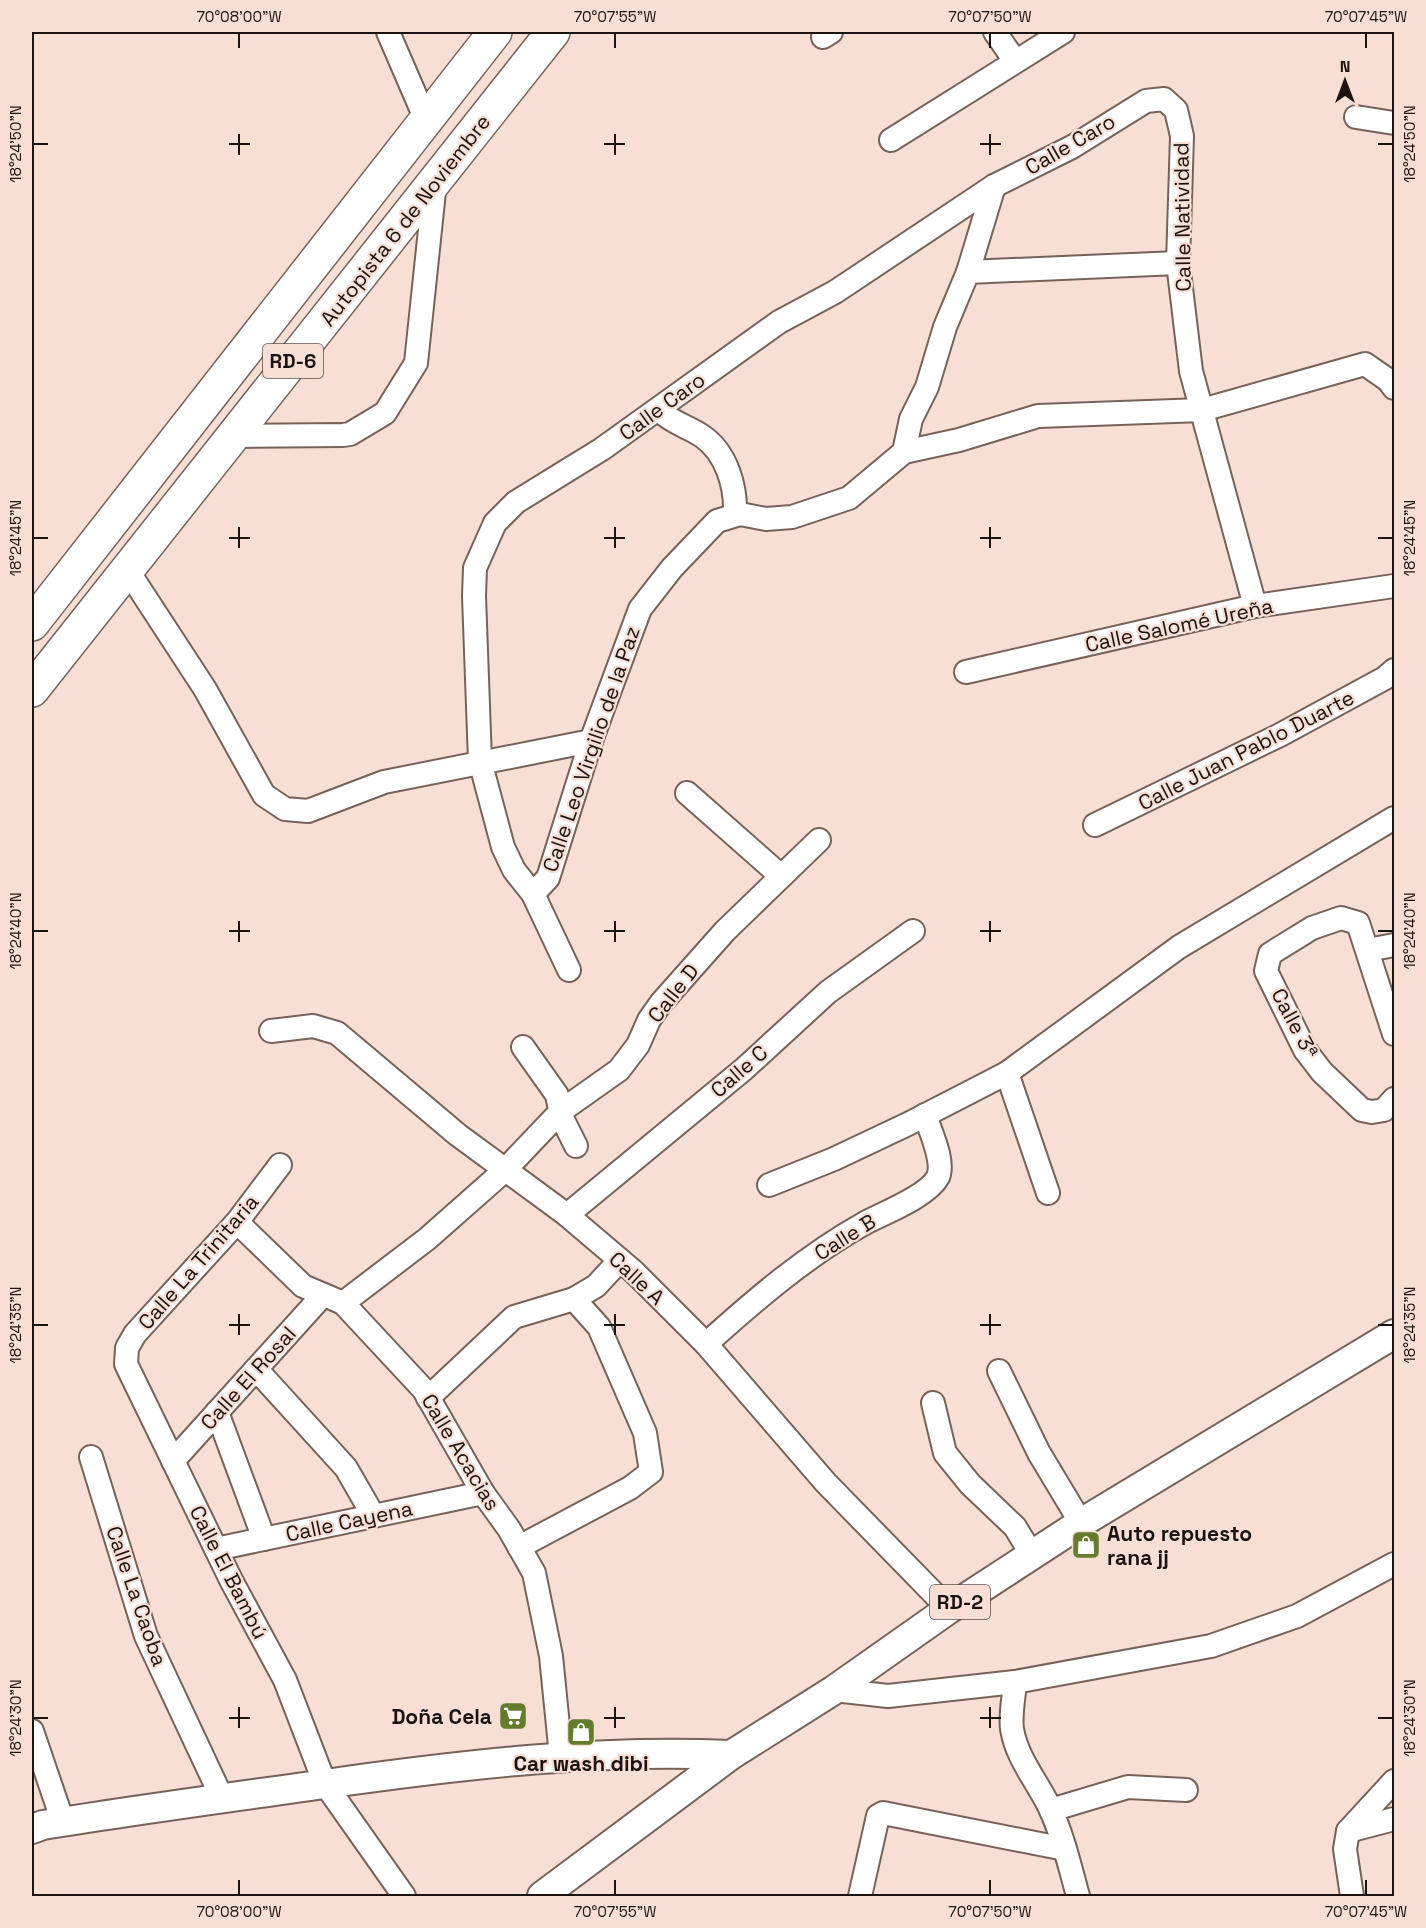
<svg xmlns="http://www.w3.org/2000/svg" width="1426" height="1928" font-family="'Space Grotesk',sans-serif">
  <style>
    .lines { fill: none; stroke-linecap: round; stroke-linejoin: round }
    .minor-casing { stroke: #776259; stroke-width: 26 }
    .major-casing { stroke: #776259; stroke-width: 32 }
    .highway-casing { stroke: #776259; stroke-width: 36 }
    .minor { stroke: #fff; stroke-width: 22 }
    .major { stroke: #fff; stroke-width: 28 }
    .highway { stroke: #fff; stroke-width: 33 }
    .ticks { fill: none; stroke: #1b130f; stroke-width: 2 }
    .labels { text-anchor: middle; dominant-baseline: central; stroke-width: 4.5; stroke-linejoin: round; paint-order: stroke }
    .shield { fill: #f8dfd6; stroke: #5d504b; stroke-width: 1.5 }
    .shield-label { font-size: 20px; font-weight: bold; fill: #1b130f }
    .street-label { font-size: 21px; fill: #1b130f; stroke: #f8dfd6 }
    .poi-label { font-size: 21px; font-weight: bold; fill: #1b130f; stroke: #f8dfd6; text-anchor: start }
    .neatline { fill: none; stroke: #1b130f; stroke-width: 2 }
    .ticks-label { font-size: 15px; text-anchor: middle; fill: #1b130f }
  </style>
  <rect width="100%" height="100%" fill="#f8dfd6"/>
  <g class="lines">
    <g class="minor-casing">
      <g id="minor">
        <polyline points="388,32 426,120"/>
        <polyline points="995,32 1015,61"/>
        <polyline points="823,37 831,32"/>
        <polyline points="1356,117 1394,123"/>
        <polyline points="891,140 1063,32"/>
        <polyline points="968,272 994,186"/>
        <path d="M 659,410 C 672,423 687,426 702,436 C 727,453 736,487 735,514"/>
        <polyline points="234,436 343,435 350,434 385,413 416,363 435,182"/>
        <polyline points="904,452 911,419 927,387 945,327 968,272 1178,263"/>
        <polyline points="128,571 205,689 264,795 285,809 308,811 384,782 591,741"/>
        <polyline points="966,672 1255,606 1394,586"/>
        <polyline points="687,793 781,876"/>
        <polyline points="1095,825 1280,735 1385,678 1394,670"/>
        <polyline points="533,894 548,878 591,741 640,609 672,568 717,521 740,514 766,519 792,517 849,498 904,452 959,440 1038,416 1202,410 1365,364 1388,380 1394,388"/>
        <polyline points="1368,950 1394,945"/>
        <polyline points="569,970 533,894 514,870 503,847 480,761 474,596 475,568 495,523 516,502 602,449 779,322 835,292 994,186 1072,147 1146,101 1164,99 1176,110 1182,136 1178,263 1191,371 1255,606"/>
        <polyline points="271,1031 313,1026 337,1033 458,1135 567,1215 634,1272 706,1344 826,1483 949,1609"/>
        <polyline points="1394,1034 1358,923 1341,918 1312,928 1270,954 1266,971 1305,1050 1322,1072 1362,1110 1372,1112 1384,1110 1394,1099"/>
        <polyline points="523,1047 557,1095 562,1118 576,1146"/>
        <polyline points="1007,1073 1048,1193"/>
        <polyline points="280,1165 237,1222 135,1334 127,1348 126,1364 231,1580 285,1680 325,1784 404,1896"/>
        <polyline points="769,1185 834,1159 908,1124 1007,1073 1179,947 1394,818"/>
        <polyline points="567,1215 744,1069 828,992 913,931"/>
        <polyline points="237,1222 303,1286 343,1303 424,1390 483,1493 509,1529 534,1573 551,1656 561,1756"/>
        <polyline points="343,1303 427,1239 504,1171 561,1111 619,1070 638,1045 649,1020 661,1003 725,931 819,840"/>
        <path d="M 706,1344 C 756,1299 806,1256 865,1223 C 884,1213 928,1196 938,1177 C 945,1161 930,1131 925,1115"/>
        <polyline points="256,1369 346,1468 373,1515"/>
        <polyline points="999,1371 1039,1453 1081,1523"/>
        <polyline points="428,1398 514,1317 574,1299 596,1286 620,1260"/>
        <polyline points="933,1403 945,1453 970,1484 1015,1527 1032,1555"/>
        <polyline points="217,1412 264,1539"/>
        <polyline points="91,1457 146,1636 222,1798"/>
        <polyline points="173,1461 323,1295"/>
        <polyline points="519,1547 630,1488 651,1472 645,1433 599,1327 574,1299"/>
        <polyline points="216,1549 483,1493"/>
        <path d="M 1015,1682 C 1014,1697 1010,1714 1012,1729 C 1017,1759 1037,1781 1050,1808 C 1063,1836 1070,1867 1078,1896"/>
        <polyline points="834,1690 888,1696 1015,1682 1211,1646 1297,1616 1394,1564"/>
        <polyline points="32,1731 63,1822"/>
        <polyline points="1051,1810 1128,1787 1186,1790"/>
        <polyline points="1348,1831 1394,1819"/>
        <polyline points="860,1896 878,1816 883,1813 1065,1849"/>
        <polyline points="1352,1896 1345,1849 1348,1831 1394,1781"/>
      </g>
    </g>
    <g class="major-casing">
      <g id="major">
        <path d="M 32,1829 L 43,1825 C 141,1809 240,1796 339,1782 C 469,1764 599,1749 731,1755"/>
        <polyline points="542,1896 731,1755 834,1690 949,1609 1081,1523 1394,1334"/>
      </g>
    </g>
    <g class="highway-casing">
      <g id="highway">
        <polyline points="32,624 495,32"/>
        <polyline points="32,690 553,32"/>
      </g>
    </g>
    <use href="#minor" class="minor"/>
    <use href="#major" class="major"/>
    <use href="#highway" class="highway"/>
  </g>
  <path class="ticks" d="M 239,33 L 239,48M 615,33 L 615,48M 990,33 L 990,48M 1366,33 L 1366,48M 239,134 L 239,155M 615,134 L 615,155M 990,134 L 990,155M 33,144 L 48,144M 229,144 L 250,144M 604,144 L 625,144M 980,144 L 1001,144M 1378,144 L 1393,144M 239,527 L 239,548M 615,527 L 615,548M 990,527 L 990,548M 33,538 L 48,538M 229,538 L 250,538M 604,538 L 625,538M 980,538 L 1001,538M 1378,538 L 1393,538M 239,921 L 239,942M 615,921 L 615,942M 990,921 L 990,942M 33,931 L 48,931M 229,931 L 250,931M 604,931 L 625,931M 980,931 L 1001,931M 1378,931 L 1393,931M 239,1314 L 239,1335M 615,1314 L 615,1335M 990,1314 L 990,1335M 33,1325 L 48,1325M 229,1325 L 250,1325M 604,1325 L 625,1325M 980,1325 L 1001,1325M 1378,1325 L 1393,1325M 239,1707 L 239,1728M 615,1707 L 615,1728M 990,1707 L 990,1728M 33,1718 L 48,1718M 229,1718 L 250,1718M 604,1718 L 625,1718M 980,1718 L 1001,1718M 1378,1718 L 1393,1718M 239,1880 L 239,1895M 615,1880 L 615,1895M 990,1880 L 990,1895M 1366,1880 L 1366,1895"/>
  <defs>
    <g id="shop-square" transform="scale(1.5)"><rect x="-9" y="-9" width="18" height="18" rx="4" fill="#637c2e" stroke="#f8dfd6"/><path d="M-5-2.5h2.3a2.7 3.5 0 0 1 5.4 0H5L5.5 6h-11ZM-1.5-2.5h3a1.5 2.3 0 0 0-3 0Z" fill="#fff"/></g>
    <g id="supermarket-square" transform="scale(1.5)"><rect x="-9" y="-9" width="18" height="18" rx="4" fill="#637c2e" stroke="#f8dfd6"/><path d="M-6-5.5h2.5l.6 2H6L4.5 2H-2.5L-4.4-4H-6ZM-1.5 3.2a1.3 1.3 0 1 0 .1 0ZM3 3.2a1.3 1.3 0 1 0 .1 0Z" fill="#fff"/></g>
  </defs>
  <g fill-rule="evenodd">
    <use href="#shop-square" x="1086" y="1545"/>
    <use href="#supermarket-square" x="513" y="1716"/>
    <use href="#shop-square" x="581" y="1732"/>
  </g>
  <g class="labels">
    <g class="shield">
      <rect x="263" y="344" width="60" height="34" rx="4.5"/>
      <rect x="930" y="1585" width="60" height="34" rx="4.5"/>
    </g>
    <g class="shield-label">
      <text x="293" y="361">RD-6</text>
      <text x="960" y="1602">RD-2</text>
    </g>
    <g class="street-label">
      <text transform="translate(1070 144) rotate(-30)">Calle Caro</text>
      <text transform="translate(1182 217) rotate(-91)">Calle Natividad</text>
      <text transform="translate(405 220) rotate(-52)">Autopista 6 de Noviembre</text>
      <text transform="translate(662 406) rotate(-36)">Calle Caro</text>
      <text transform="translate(1179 625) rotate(-12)">Calle Salomé Ureña</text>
      <text transform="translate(591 749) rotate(-71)">Calle Leo Virgilio de la Paz</text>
      <text transform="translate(1246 750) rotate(-27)">Calle Juan Pablo Duarte</text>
      <text transform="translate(673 993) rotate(-52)">Calle D</text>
      <text transform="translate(1295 1023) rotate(62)">Calle 3ª</text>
      <text transform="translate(739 1071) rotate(-41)">Calle C</text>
      <text transform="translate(845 1237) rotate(-32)">Calle B</text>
      <text transform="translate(198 1262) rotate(-49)">Calle La Trinitaria</text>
      <text transform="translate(637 1278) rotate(43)">Calle A</text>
      <text transform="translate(248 1378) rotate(-48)">Calle El Rosal</text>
      <text transform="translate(461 1452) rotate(59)">Calle Acacias</text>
      <text transform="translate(349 1521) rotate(-12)">Calle Cayena</text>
      <text transform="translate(229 1572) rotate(63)">Calle El Bambú</text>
      <text transform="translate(137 1596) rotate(71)">Calle La Caoba</text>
    </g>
    <g class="poi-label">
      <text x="1107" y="1533">Auto repuesto<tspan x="1107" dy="24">rana jj</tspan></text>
      <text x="492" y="1716" text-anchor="end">Doña Cela</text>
      <text x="581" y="1763" text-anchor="middle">Car wash dibi</text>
    </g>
  </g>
  <rect width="1426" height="1928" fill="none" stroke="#f8dfd6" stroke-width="66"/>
  <g transform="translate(1345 81)" stroke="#f8dfd6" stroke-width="4.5" paint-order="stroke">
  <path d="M0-4.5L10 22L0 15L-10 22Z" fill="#1b130f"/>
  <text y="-9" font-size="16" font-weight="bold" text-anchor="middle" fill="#1b130f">N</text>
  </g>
  <rect x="33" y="33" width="1360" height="1862" class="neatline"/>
  <g class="ticks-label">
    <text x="239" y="22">70°08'00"W</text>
    <text x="615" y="22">70°07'55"W</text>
    <text x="990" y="22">70°07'50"W</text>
    <text x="1366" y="22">70°07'45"W</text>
    <text transform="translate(16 144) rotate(-90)" y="5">18°24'50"N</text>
    <text transform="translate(1410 144) rotate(-90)" y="5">18°24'50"N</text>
    <text transform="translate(16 538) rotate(-90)" y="5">18°24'45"N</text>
    <text transform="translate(1410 538) rotate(-90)" y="5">18°24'45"N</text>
    <text transform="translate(16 931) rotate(-90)" y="5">18°24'40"N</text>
    <text transform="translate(1410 931) rotate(-90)" y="5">18°24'40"N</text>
    <text transform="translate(16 1325) rotate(-90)" y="5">18°24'35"N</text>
    <text transform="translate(1410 1325) rotate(-90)" y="5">18°24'35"N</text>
    <text transform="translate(16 1718) rotate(-90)" y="5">18°24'30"N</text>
    <text transform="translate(1410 1718) rotate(-90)" y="5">18°24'30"N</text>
    <text x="239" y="1917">70°08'00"W</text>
    <text x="615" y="1917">70°07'55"W</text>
    <text x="990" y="1917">70°07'50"W</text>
    <text x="1366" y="1917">70°07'45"W</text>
  </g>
</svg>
